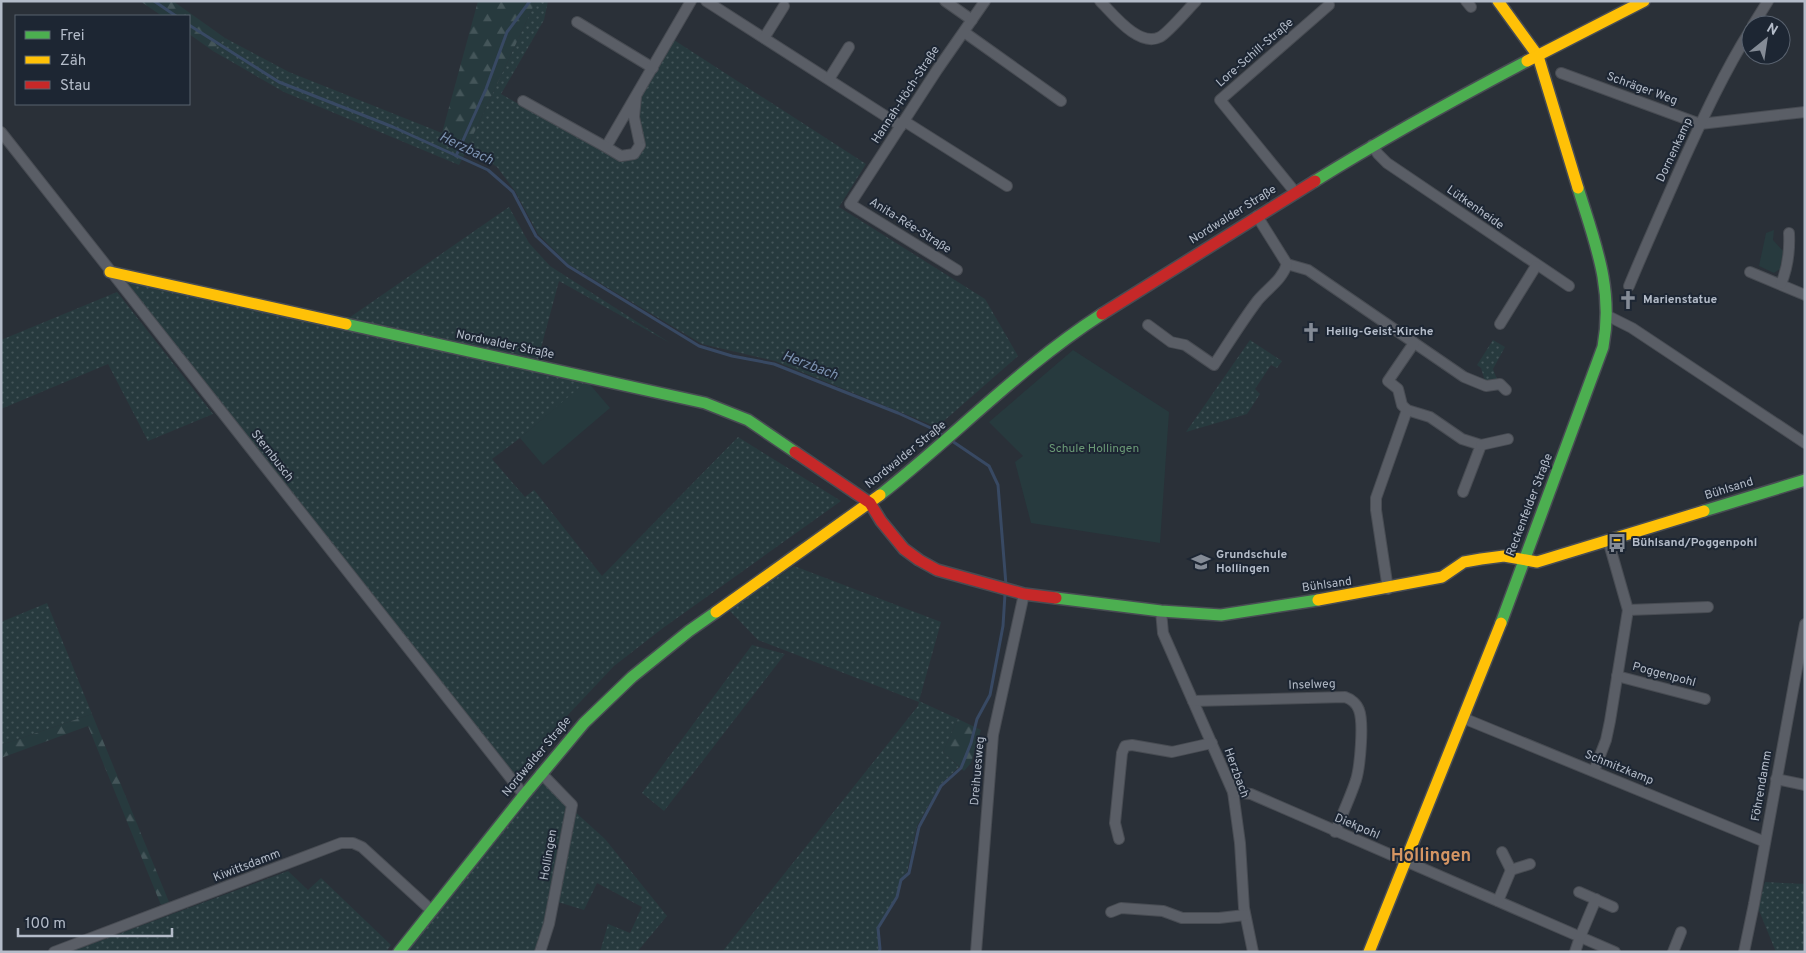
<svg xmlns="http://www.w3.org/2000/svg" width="1806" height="953" font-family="Overpass,sans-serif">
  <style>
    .grass { fill: url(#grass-dots) }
    .forest { fill: url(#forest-firs) }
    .park { fill: #273a3e }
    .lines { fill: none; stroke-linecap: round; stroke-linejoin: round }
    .stream { stroke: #384963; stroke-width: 3 }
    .street-casing { stroke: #484c53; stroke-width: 12 }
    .fast-casing { stroke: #484c53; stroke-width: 14 }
    .slow-casing { stroke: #484c53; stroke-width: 14 }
    .jam-casing { stroke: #484c53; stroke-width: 14 }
    .street { stroke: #5a5e66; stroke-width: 10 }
    .fast { stroke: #4caf50; stroke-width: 11 }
    .slow { stroke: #ffc107; stroke-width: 11 }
    .jam { stroke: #c62828; stroke-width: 11 }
    .labels { text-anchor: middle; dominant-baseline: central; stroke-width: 4; stroke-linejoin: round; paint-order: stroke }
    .street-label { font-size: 12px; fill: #b4bcc9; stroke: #1d2633 }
    .poi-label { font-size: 12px; font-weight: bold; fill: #b4bcc9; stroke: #1d2633; text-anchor: start }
    .park-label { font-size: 12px; fill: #6b9a76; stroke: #1d2633 }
    .water-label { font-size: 14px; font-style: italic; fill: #7c92b1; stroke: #1d2633 }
    .district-label { font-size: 18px; font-weight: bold; fill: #d59563; stroke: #1d2633 }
  </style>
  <defs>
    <pattern id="grass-dots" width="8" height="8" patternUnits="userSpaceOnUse" patternTransform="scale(1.25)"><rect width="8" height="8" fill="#273a3e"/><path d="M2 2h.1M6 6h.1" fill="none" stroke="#445559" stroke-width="1.8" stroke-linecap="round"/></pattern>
    <pattern id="forest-firs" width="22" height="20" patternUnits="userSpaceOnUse" patternTransform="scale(1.25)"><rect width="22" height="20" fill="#273a3e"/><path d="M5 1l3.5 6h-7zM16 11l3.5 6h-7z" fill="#445559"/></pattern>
  </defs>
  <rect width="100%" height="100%" fill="#2a3038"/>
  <g class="grass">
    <polygon points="536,1 548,1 544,20 501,94 621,162 637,159 645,146 638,116 641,96 674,40 866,164 839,207 985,299 1018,356 937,427 775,361 702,344 568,264 538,234 515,191 497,167 468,148 459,165 284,92 213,51 225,38 289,72 442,133 467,148"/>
    <polygon points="509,207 529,243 550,266 670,343 559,281 538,359 346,320"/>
    <polygon points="123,281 587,382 520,438 492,459 525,497 534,490 602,576 738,437 841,501 663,628 614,666 565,718 515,776"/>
    <polygon points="117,292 213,414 148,441 108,364 1,409 1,340"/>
    <polygon points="1250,340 1282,361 1277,368 1271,365 1255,389 1260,394 1247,414 1186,432"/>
    <polygon points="1493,340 1505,347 1493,369 1498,382 1486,384 1481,368 1477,365"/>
    <polygon points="794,566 941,622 919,701 958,719 943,752 959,767 940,785 917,826 907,872 900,880 896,897 877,928 879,949 877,952 722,952 918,706 919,702 758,640 729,610"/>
    <polygon points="47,603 92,714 1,745 1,622"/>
    <polygon points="752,645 785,654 664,811 642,793"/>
    <polygon points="542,780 568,806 546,925 537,952 405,952"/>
    <polygon points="573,810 605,839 667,916 637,952 600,952 608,924 630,933 642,907 597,883 584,910 558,902"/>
    <polygon points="288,871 308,890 321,878 391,945 386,952 70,952"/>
    <polygon points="1765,882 1805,884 1805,952 1776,952 1758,908"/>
  </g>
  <g class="forest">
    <polygon points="140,1 173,1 225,38 213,51 189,34 189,16 162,16"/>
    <polygon points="478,1 536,1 467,148 442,133"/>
    <polygon points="92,714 169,902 161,905 88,726 1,758 1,745"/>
    <polygon points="958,719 981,730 971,763 964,771 943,752"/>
  </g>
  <g class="park">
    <polygon points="1774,230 1773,240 1783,251 1780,269 1774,273 1759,266 1766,233"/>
    <polygon points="1073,350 1169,412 1160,543 1031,523 1015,462 1023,456 989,422"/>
    <polygon points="587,381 610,408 543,465 520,438"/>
  </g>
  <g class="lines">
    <g class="stream">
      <polyline points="154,1 176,16"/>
      <polyline points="189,25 279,82 393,127 488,170 513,192 536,236 568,266 699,346 732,356 774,364 898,413 933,429 945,437"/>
      <polyline points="456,156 486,89 507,32 530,1"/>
      <polyline points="952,441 989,466 998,485 1006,585"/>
      <polyline points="879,952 880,949 878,928 897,897 901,880 909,873 919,827 941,786 961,768 971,743 977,719 990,695 1003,626 1005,594"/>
    </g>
    <g class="street-casing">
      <g id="street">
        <polyline points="706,1 901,126"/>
        <polyline points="945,1 972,20"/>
        <path d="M 1100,1 C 1113,14 1139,48 1160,37 C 1168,33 1188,9 1196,1"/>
        <polyline points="1466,1 1471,7"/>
        <polyline points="577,22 653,68"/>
        <polyline points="1753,25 1768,1"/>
        <polyline points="964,32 1061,101"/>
        <polyline points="764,38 784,6"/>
        <polyline points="1561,73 1700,124 1805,112"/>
        <polyline points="829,79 849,47"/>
        <polyline points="636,97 634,117 640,145 634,154 621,156 606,147 691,1"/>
        <polyline points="523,101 606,147"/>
        <polyline points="904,121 1007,186"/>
        <polyline points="1,132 524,795"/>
        <polyline points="1372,145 1378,154 1387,163 1569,286"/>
        <polyline points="1295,192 1220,100 1329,5"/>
        <polyline points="1257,216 1287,264 1308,270 1464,377 1486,386 1500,384 1506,390"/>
        <polyline points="957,270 850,204 937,70 985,1"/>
        <polyline points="1750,272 1805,295"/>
        <path d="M 1781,284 C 1788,267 1790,252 1789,233"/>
        <path d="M 1629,286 C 1646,245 1664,205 1682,164 C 1703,118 1724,72 1751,29"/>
        <polyline points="1608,316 1632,328 1805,443"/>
        <polyline points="1500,324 1536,266"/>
        <path d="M 1148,325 L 1171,342 L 1185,345 L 1214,365 C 1228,344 1242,321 1258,300 C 1268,288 1282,280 1287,264"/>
        <polyline points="1407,410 1430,417 1462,439 1481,445 1463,492"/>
        <polyline points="1481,445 1508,439"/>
        <polyline points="1388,589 1376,510 1376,498 1407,410 1402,405 1398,389 1388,381 1414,343"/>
        <polyline points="1628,610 1708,607"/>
        <polyline points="1161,611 1163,633 1233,792 1240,843 1244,908 1253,952"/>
        <polyline points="1617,676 1705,699"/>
        <path d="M 1193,701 L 1345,697 C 1351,699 1357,704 1359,710 C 1364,723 1360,767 1356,780 C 1350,798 1342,815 1335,832"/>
        <polyline points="1463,718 1765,842"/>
        <polyline points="1594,771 1606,740 1610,721 1628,610 1608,540"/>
        <polyline points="1776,779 1805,785"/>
        <polyline points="1233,792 1251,794 1615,952"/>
        <polyline points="1119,839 1115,823 1122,753 1125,746 1132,745 1172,752 1212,743"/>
        <polyline points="1502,852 1511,870 1530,864"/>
        <polyline points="1579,892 1613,907"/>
        <polyline points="1498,901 1511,870"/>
        <polyline points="1111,912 1121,908 1163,911 1182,918 1219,918 1245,915"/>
        <polyline points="54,952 341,843 353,843 362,847 431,910"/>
        <polyline points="540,952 549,924 572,805 541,773"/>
        <polyline points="976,952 993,735 1024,594"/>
        <polyline points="1575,952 1580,937 1596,899"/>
        <polyline points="1673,952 1681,932"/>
        <polyline points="1744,952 1754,904 1805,624"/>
      </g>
    </g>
    <g class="fast-casing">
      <g id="fast">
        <path d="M 1315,181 C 1384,138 1455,99 1527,61"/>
        <polyline points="346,324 705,403 748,420 795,452"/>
        <path d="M 880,495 C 955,436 1021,366 1102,314"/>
        <polyline points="1704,511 1805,480"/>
        <polyline points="1056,598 1161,611 1221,615 1318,600"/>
        <path d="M 1501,623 L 1603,347 C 1614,289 1595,243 1578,188"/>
        <polyline points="399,952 524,795 584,723 632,677 689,631 716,612"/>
      </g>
    </g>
    <g class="slow-casing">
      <g id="slow">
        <polyline points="1498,1 1538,56 1578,188"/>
        <polyline points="1527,61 1644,1"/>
        <polyline points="110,272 346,324"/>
        <polyline points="1318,600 1442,577 1464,562 1481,559 1504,556 1537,562 1704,511"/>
        <polyline points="716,612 880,495"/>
        <polyline points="1369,952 1501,623"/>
      </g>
    </g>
    <g class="jam-casing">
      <g id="jam">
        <polyline points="1102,314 1315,181"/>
        <polyline points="795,452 870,503 881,521 904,549 919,560 937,570 1024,594 1056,598"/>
      </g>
    </g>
    <use href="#street" class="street"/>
    <use href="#fast" class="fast"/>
    <use href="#slow" class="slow"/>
    <use href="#jam" class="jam"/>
  </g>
  <defs>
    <g id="church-bare" transform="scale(1.5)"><path d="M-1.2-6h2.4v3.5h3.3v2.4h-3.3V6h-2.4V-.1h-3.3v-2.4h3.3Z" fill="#848b96" stroke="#1d2633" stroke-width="2.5" paint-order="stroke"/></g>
    <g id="bus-bare" transform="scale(1.5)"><path d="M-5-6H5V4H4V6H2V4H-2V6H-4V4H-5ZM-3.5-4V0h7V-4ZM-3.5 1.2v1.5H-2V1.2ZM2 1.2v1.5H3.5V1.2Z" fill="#848b96" stroke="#1d2633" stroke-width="2.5" paint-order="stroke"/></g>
    <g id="school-bare" transform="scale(1.5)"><path d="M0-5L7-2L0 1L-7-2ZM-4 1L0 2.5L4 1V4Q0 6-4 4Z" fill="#848b96" stroke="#1d2633" stroke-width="2.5" paint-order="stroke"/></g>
  </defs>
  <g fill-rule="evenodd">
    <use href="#church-bare" x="1628" y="300"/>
    <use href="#church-bare" x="1311" y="332"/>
    <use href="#bus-bare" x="1617" y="543"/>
    <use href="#school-bare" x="1201" y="562"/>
  </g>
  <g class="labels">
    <g class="street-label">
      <text transform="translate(1255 53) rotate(-41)">Lore-Schill-Straße</text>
      <text transform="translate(1642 89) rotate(20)">Schräger Weg</text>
      <text transform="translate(906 95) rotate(-57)">Hannah-Höch-Straße</text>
      <text transform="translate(1675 150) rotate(-65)">Dornenkamp</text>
      <text transform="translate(1475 208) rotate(35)">Lütkenheide</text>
      <text transform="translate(1233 215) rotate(-32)">Nordwalder Straße</text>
      <text transform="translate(910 226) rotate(32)">Anita-Rée-Straße</text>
      <text transform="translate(505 345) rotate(12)">Nordwalder Straße</text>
      <text transform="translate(906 455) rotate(-39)">Nordwalder Straße</text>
      <text transform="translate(272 456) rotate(52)">Sternbusch</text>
      <text transform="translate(1729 489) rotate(-17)">Bühlsand</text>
      <text transform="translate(1530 505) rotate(-69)">Reckenfelder Straße</text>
      <text transform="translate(1327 585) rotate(-8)">Bühlsand</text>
      <text transform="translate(1664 675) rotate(15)">Poggenpohl</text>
      <text transform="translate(1312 685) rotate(-2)">Inselweg</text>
      <text transform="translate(537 757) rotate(-50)">Nordwalder Straße</text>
      <text transform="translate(1619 768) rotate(22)">Schmitzkamp</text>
      <text transform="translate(978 771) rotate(-85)">Dreihuesweg</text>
      <text transform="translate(1236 773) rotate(70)">Herzbach</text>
      <text transform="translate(1762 786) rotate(-80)">Föhrendamm</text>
      <text transform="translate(1357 827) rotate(23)">Diekpohl</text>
      <text transform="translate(549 855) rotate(-80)">Hollingen</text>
      <text transform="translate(247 866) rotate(-21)">Kiwittsdamm</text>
    </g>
    <g class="poi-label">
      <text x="1643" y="300">Marienstatue</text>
      <text x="1326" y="332">Heilig-Geist-Kirche</text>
      <text x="1632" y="543">Bühlsand/Poggenpohl</text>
      <text x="1216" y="555">Grundschule<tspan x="1216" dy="14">Hollingen</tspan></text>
    </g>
    <g class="park-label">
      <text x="1094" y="449">Schule Hollingen</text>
    </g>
    <g class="water-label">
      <text transform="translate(466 149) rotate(26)">Herzbach</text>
      <text transform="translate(810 366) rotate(21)">Herzbach</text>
    </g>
    <g class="district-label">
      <text x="1431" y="856">Hollingen</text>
    </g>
  </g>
  <rect width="1806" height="953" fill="none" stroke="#b4bcc9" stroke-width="5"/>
  <rect x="15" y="15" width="175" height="90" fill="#1d2633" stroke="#59626f"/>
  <rect x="25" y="31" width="25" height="8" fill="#4caf50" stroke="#59626f"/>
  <text x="60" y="40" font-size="15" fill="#b4bcc9">Frei</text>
  <rect x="25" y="56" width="25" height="8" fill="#ffc107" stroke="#59626f"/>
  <text x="60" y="65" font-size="15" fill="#b4bcc9">Zäh</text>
  <rect x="25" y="81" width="25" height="8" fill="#c62828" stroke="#59626f"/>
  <text x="60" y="90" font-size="15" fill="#b4bcc9">Stau</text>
  <g transform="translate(1766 40) rotate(30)"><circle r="24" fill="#1d2633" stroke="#59626f"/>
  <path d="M0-4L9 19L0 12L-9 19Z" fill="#848b96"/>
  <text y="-8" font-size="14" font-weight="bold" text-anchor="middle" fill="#b4bcc9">N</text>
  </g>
  <path d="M18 928v8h154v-8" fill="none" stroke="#b4bcc9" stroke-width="2.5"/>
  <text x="25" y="928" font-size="15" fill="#b4bcc9" stroke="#1d2633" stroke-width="4" paint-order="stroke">100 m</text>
</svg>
